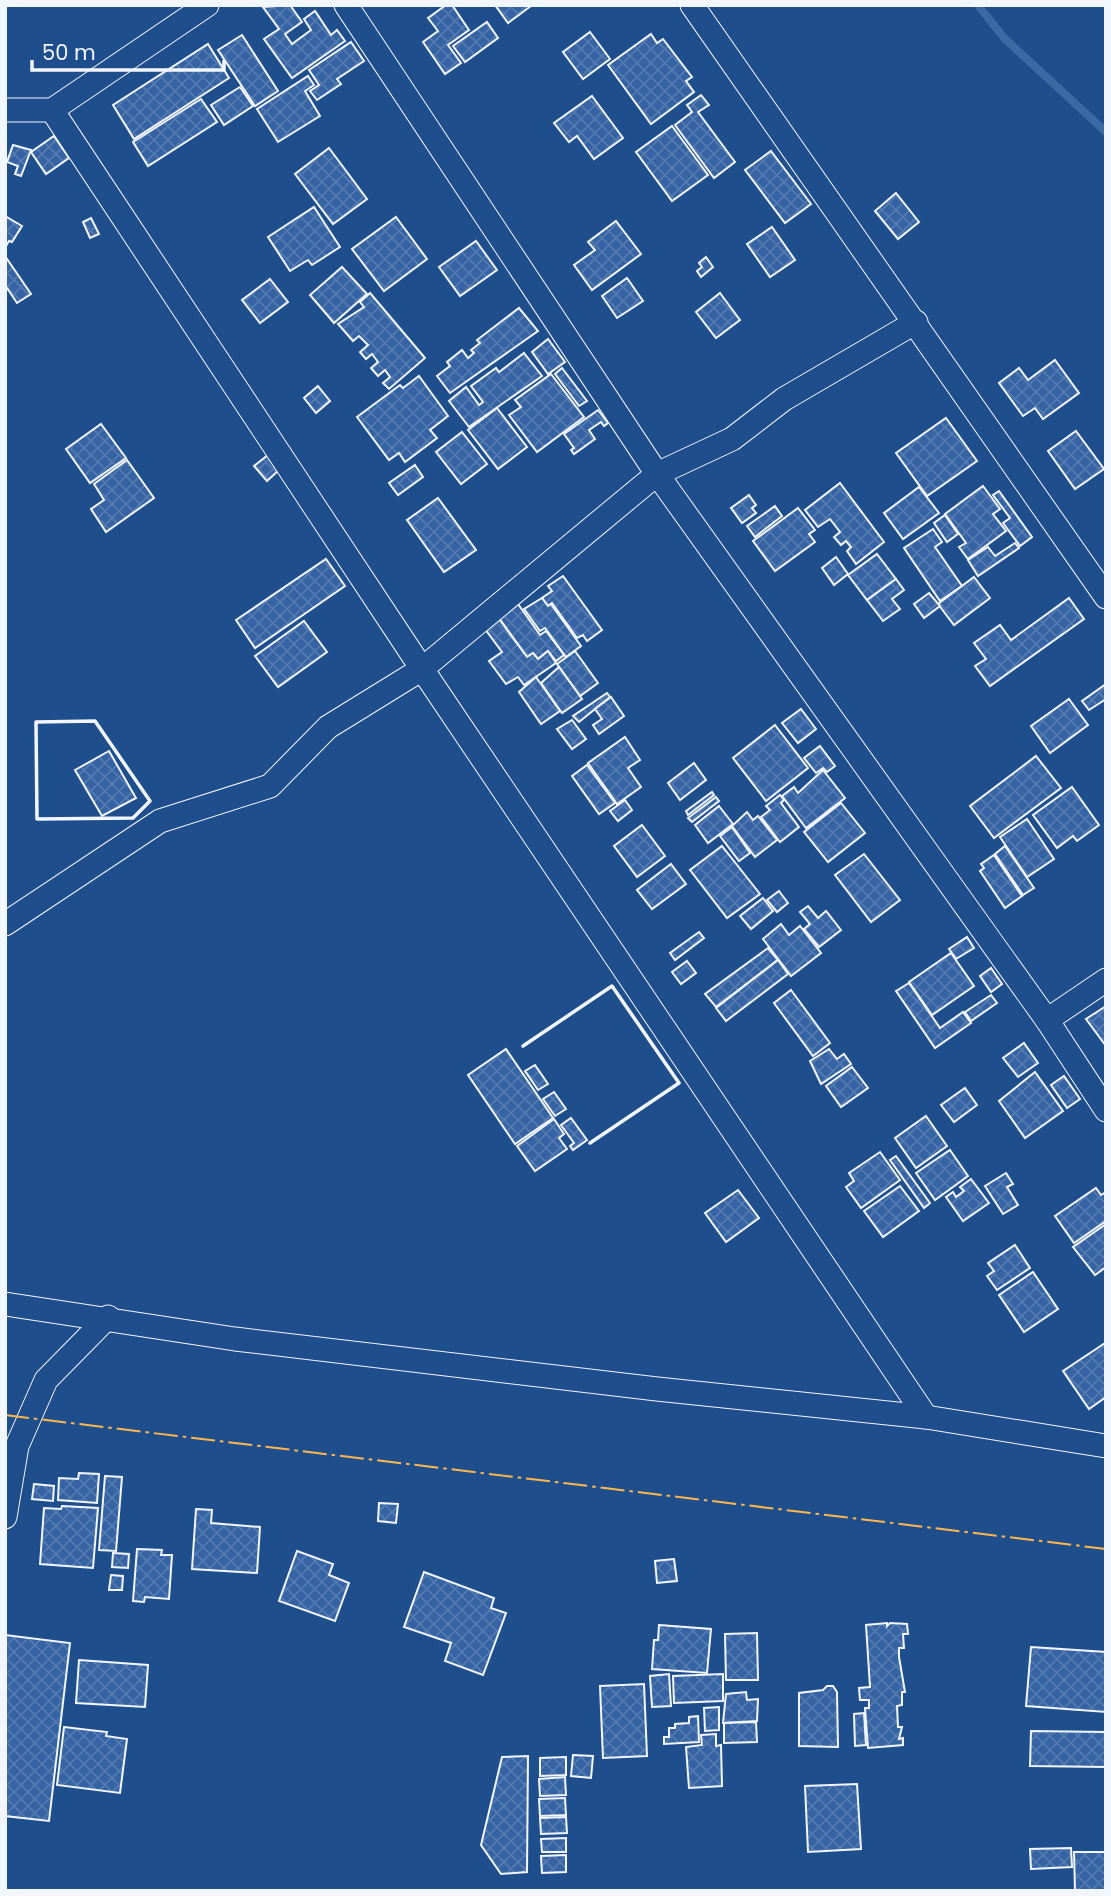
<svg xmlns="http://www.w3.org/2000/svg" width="1111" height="1896" font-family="Poppins,sans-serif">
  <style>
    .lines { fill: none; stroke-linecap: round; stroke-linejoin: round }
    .stream { stroke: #3b69a3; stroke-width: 8 }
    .building { fill: url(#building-cross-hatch); stroke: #f2f6ff; stroke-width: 2 }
    .street-casing { stroke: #f2f6ff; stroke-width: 25 }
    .street { stroke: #1f4e8c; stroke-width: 23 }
    .wall { stroke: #f2f6ff; stroke-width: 3.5 }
    .power { stroke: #ffb74d; stroke-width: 2; stroke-dasharray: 24 5 3.5 5; stroke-linecap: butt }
  </style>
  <defs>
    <pattern id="building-cross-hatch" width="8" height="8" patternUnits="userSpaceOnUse" patternTransform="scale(1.75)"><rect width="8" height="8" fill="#3563a3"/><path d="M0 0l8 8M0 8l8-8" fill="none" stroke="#537ab1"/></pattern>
  </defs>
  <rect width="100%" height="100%" fill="#1f4e8c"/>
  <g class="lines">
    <polyline class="stream" points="978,5 1004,38 1106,132"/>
  </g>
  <g class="building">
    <polygon points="290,5 302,22 285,34 292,44 311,30 304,19 315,11 331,35 337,30 345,41 292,78 264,39 279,29 263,7"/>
    <polygon points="446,5 452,5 469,30 448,45 461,63 445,74 423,42 438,31 428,18"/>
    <polygon points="495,5 530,5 531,6 508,23"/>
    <polygon points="487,22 498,38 465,62 453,46"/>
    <polygon points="590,32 610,59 583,79 563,52"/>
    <polygon points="651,34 657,43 663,39 692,77 686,81 694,92 651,124 608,65"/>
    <polygon points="242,35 278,91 255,106 218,50"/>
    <polygon points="351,42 364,61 337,79 341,84 317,100 310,91 319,85 309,70"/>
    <polygon points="208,44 229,78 134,139 113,105"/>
    <polygon points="308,76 314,85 305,91 320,116 278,142 257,109"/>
    <polygon points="240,87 253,106 224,125 211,105"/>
    <polygon points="701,95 709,105 698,112 735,162 714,178 675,125 692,112 687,105"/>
    <polygon points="592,96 623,138 594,159 577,136 569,142 554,123"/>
    <polygon points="201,99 217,122 148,166 133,142"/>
    <polygon points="672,126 708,175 672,201 636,152"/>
    <polygon points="54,136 69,158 46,174 31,152"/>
    <polygon points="13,145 31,150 21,176 15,174 18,166 7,162"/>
    <polygon points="329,148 367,199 333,224 295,174"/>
    <polygon points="771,151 811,204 785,223 745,170"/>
    <polygon points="896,193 919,222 898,239 875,211"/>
    <polygon points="314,207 340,247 312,265 308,260 290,271 268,237"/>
    <polygon points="5,216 22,226 12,242 9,241 6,246"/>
    <polygon points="396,217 427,259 384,291 352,249"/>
    <polygon points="91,218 99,234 90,238 83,222"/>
    <polygon points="616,221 641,254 592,290 574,265 595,250 588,242"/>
    <polygon points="772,227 795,260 770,277 747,244"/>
    <polygon points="476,241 497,270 460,296 439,267"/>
    <polygon points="5,256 31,294 17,303 5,285"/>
    <polygon points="706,257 713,267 701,277 697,271 702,267 699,263"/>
    <polygon points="342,267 367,294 334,323 310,295"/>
    <polygon points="627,278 643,301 617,318 602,296"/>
    <polygon points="270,279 288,302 260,323 242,300"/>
    <polygon points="370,293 425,358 389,389 383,383 390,377 385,370 378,376 371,368 378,362 372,354 366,359 360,352 368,345 359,336 353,341 338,324 364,307 360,302"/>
    <polygon points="720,293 740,320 716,338 696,312"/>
    <polygon points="519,308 538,331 450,393 437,376 450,366 447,362 462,350 468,358 474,353 471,350 480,343 477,340"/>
    <polygon points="548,339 565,362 548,374 532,352"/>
    <polygon points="524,353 542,376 469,427 449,401 466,387 479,405 483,402 471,386 496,368 499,372"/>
    <polygon points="1055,360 1079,393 1043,419 1035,408 1023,416 999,383 1019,368 1028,380"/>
    <polygon points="562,368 587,401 579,406 555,374"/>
    <polygon points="551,374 584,417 537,452 509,415 521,407 515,400"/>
    <polygon points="419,376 448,416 430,430 437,438 405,462 399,453 389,460 357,417 400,385 403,388"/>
    <polygon points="318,386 330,401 316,413 304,398"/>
    <polygon points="497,408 527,447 498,469 468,430"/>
    <polygon points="598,410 608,423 604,426 601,422 589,430 595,439 574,454 571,450 574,448 564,434"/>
    <polygon points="946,418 977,461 927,496 896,453"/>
    <polygon points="101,424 126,458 90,483 66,449"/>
    <polygon points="1076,431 1104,469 1075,489 1048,451"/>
    <polygon points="462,432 487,464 461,484 436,452"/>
    <polygon points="268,455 280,469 267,481 254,466"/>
    <polygon points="127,460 154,498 106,532 91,509 104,500 94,484"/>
    <polygon points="415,465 423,477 398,495 389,483"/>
    <polygon points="840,483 884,542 856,564 847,551 851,547 846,541 841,545 834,537 840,532 830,519 818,527 805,510"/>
    <polygon points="983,486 1000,509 993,514 1006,531 968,559 959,547 966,543 945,514"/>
    <polygon points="919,487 939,513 903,539 884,513"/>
    <polygon points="999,491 1032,537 1020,546 1003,523 1010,518 993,495"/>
    <polygon points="749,495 756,505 752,508 756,513 742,523 731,508"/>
    <polygon points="438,498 476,550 444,572 407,520"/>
    <polygon points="775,506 782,516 755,537 747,526"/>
    <polygon points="798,508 815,530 809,534 815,542 775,571 753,541"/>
    <polygon points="945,515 958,534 947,542 934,523"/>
    <polygon points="933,529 942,542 935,547 962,586 940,601 904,548"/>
    <polygon points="1015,543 1019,548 978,576 968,560 988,547 995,556"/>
    <polygon points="877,554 896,579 867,600 848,575"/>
    <polygon points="836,557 848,574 834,585 822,568"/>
    <polygon points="326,559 345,586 255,648 236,620"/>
    <polygon points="563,576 602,630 587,641 583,635 577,638 552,603 548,606 542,598 552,591 548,586"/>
    <polygon points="974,577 990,598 954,625 938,604"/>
    <polygon points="896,579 904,590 892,599 900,609 883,621 867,600"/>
    <polygon points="929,593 940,606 924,618 914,604"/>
    <polygon points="542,598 548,606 551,604 581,646 566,657 545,628 540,631 524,609"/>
    <polygon points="1069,598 1084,619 990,686 975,666 986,659 974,643 1000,625 1011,640"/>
    <polygon points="518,604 540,635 546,631 564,655 556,661 548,651 538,659 533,653 527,657 499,618"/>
    <polygon points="499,619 527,657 533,653 538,659 548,651 556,663 524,685 518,677 506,684 489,661 502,652 485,629"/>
    <polygon points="304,621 327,652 278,687 255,656"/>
    <polygon points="575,651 598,683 580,696 557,664"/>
    <polygon points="559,667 582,699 562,713 541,683"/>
    <polygon points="536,677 560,711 541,724 519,692"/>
    <polygon points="1106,684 1106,699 1089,710 1082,701"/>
    <polygon points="607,693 610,697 579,722 573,716"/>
    <polygon points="611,697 624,716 599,734 593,725 602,719 595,709"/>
    <polygon points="1069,699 1088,725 1050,753 1031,726"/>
    <polygon points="801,709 816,729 798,743 782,723"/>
    <polygon points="572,720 586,739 572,749 557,729"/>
    <polygon points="775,725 808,768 766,801 733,758"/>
    <polygon points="625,737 640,760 628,768 641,787 617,804 588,763"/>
    <polygon points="820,746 835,766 827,772 823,768 816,773 804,758"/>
    <polygon points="109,751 136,798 102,816 75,770"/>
    <polygon points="1036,756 1061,788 994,838 970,806"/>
    <polygon points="694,763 706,780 680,800 668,783"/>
    <polygon points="587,765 615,803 599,814 572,776"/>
    <polygon points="823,770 845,798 806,828 782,796 794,787 798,793"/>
    <polygon points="1072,787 1099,825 1077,841 1073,836 1057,848 1033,815"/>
    <polygon points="712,792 714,795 688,815 686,811"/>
    <polygon points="780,795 784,800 781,803 799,827 780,842 761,817 770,810 766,806"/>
    <polygon points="716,797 719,801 692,822 688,818"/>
    <polygon points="625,800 632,810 618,821 610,811"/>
    <polygon points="841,803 865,833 828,862 804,832"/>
    <polygon points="719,806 733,824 708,843 695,825"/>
    <polygon points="747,812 753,820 758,816 777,840 755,857 732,826"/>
    <polygon points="1027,819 1054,859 1027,877 1000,837"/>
    <polygon points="642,825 665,856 637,877 614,846"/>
    <polygon points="732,827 750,853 739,861 720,836"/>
    <polygon points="722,846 760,894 727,918 690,870"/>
    <polygon points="1005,846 1034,888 1023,895 995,854"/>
    <polygon points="864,854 900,900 871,922 835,875"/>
    <polygon points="994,855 1022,896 1005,908 980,871 984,868 981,864"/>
    <polygon points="671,864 686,884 652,909 637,890"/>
    <polygon points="779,891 788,903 777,912 767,900"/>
    <polygon points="763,898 773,911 751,929 740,916"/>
    <polygon points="808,906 818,918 826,911 841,930 819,947 804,929 810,924 800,912"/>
    <polygon points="781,924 789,935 800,926 821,953 791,976 763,939"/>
    <polygon points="699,932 704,938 675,960 670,953"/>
    <polygon points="967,937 974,948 956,959 949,949"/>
    <polygon points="768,948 778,960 716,1007 705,994"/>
    <polygon points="951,953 974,986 932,1015 909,982"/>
    <polygon points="778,960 788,974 726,1021 716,1008"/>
    <polygon points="687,961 696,973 681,984 672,972"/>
    <polygon points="991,968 1002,984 991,992 980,976"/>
    <polygon points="909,983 940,1028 963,1012 971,1023 935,1048 896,991"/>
    <polygon points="791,990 830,1043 813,1056 774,1003"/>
    <polygon points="991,995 997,1003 971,1021 965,1012"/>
    <polygon points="1106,1006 1106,1046 1086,1019"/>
    <polygon points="1024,1043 1038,1063 1018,1077 1003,1058"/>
    <polygon points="506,1049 553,1118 515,1144 468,1075"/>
    <polygon points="829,1049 837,1059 844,1054 851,1064 821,1084 810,1061"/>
    <polygon points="535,1065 548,1084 538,1090 525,1071"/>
    <polygon points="852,1067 868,1088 841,1107 826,1086"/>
    <polygon points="1035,1072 1063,1111 1025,1138 999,1101"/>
    <polygon points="1064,1076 1080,1099 1067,1108 1051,1085"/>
    <polygon points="965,1088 977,1105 954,1122 941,1105"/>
    <polygon points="554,1092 566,1109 555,1116 543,1099"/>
    <polygon points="926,1116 947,1146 916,1168 895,1138"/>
    <polygon points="571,1118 587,1140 573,1150 570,1146 574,1143 561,1125"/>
    <polygon points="554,1119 564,1134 559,1138 567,1149 535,1171 517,1146"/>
    <polygon points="950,1150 968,1176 935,1200 916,1173"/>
    <polygon points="880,1152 900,1180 861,1208 846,1187 854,1181 849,1173"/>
    <polygon points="896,1156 930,1203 924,1208 890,1160"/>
    <polygon points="1006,1173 1013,1184 1007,1187 1018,1205 1003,1214 985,1186"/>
    <polygon points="971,1179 989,1203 963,1221 946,1197 953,1192 956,1197 964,1191 960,1187"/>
    <polygon points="900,1186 919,1211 883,1237 864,1211"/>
    <polygon points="1096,1188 1101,1195 1106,1192 1106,1221 1074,1243 1055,1216"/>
    <polygon points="738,1190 759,1218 726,1242 705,1213"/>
    <polygon points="1106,1224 1106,1267 1095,1275 1073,1247"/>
    <polygon points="1015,1245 1030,1268 997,1290 987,1276 994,1271 988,1263"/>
    <polygon points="1033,1272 1058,1309 1024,1332 999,1295"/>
    <polygon points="1105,1343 1106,1397 1089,1409 1063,1371"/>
    <polygon points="79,1473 99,1474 97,1503 58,1500 59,1478 78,1479"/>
    <polygon points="105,1476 122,1477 116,1551 99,1550"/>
    <polygon points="34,1484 54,1486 53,1501 32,1499"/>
    <polygon points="379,1503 398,1504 396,1523 378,1521"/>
    <polygon points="62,1506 98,1508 93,1568 40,1564 44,1508 61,1509"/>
    <polygon points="196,1509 212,1510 211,1523 260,1527 257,1573 192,1569"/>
    <polygon points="137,1549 162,1550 161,1555 172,1555 169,1599 145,1597 144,1602 133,1601"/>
    <polygon points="297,1551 333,1564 329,1575 349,1583 335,1621 279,1601"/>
    <polygon points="113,1553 129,1554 128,1568 112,1567"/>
    <polygon points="674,1559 677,1581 657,1583 655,1561"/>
    <polygon points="424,1572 494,1598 491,1608 506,1613 483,1675 445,1661 451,1643 404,1627"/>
    <polygon points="111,1575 123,1576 122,1590 109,1590"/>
    <polygon points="887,1623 887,1626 890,1623 907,1624 908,1634 903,1634 904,1648 899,1648 899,1657 905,1692 902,1692 902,1705 897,1706 898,1727 902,1727 899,1739 903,1738 903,1745 868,1748 865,1708 869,1708 869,1700 860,1700 859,1688 870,1687 866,1625"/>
    <polygon points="659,1625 711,1629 707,1673 652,1669 654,1640 658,1640"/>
    <polygon points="757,1633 758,1680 726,1680 725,1634"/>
    <polygon points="5,1635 70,1643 49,1821 5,1816"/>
    <polygon points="1031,1647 1106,1652 1106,1712 1026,1706"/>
    <polygon points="79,1660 148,1665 145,1707 76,1703"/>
    <polygon points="669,1674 671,1706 652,1707 650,1676"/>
    <polygon points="723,1674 723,1701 674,1703 673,1676"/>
    <polygon points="644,1684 647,1756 603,1758 600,1686"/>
    <polygon points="827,1686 833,1686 837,1692 838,1747 799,1746 799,1693 823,1690"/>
    <polygon points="746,1692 747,1700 758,1699 757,1721 723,1723 726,1694"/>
    <polygon points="719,1707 719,1730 705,1731 704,1708"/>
    <polygon points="864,1713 866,1745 855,1746 854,1714"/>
    <polygon points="698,1716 699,1742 664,1744 664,1737 669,1737 669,1728 675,1728 675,1724 689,1723 689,1717"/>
    <polygon points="756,1722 757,1742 724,1743 724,1723"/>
    <polygon points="64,1727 107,1732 106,1736 127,1739 120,1793 57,1785"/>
    <polygon points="1031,1731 1106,1732 1106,1767 1030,1766"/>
    <polygon points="716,1734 716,1746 721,1745 722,1786 689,1788 686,1747 702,1745 701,1735"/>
    <polygon points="573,1755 593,1756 591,1778 571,1776"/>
    <polygon points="528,1756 527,1872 501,1874 481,1845 502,1757"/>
    <polygon points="566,1757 566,1775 540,1776 540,1758"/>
    <polygon points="565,1777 566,1795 540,1796 539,1779"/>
    <polygon points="857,1784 861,1849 808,1852 805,1786"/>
    <polygon points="565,1798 566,1815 540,1816 539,1799"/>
    <polygon points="566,1817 567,1833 541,1834 540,1818"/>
    <polygon points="566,1838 566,1852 542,1852 541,1839"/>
    <polygon points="1071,1848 1072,1867 1031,1869 1030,1849"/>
    <polygon points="1074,1852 1106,1852 1106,1891 1075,1891"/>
    <polygon points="566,1855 566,1872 542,1873 541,1856"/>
  </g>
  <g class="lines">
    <g class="street-casing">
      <g id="street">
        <polyline points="346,5 657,474 1047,1020 1106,1110"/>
        <polyline points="692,5 1106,597"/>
        <polyline points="5,110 52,110 207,5"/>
        <polyline points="52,110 422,669 926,1417"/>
        <polyline points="5,924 160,821 270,786 328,727 422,669 657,474 732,439 784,399 916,322"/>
        <polyline points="1047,1020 1106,980"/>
        <polyline points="5,1304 235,1339 657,1389 926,1417 1106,1446"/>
        <polyline points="5,1517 17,1446 46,1380 108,1317"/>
      </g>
    </g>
    <use href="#street" class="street"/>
    <g class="wall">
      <polygon points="95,721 150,801 133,818 37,819 36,722"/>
      <polyline points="523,1046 612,986 679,1083 590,1143"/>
    </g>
    <polyline class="power" points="5,1415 1106,1549"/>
  </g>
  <rect width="1111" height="1896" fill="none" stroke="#f2f6ff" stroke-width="14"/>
  <path d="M32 60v10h192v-10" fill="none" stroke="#f2f6ff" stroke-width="3.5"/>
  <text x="42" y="60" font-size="21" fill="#f2f6ff" stroke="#1f4e8c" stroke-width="5" paint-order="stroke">50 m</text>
</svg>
